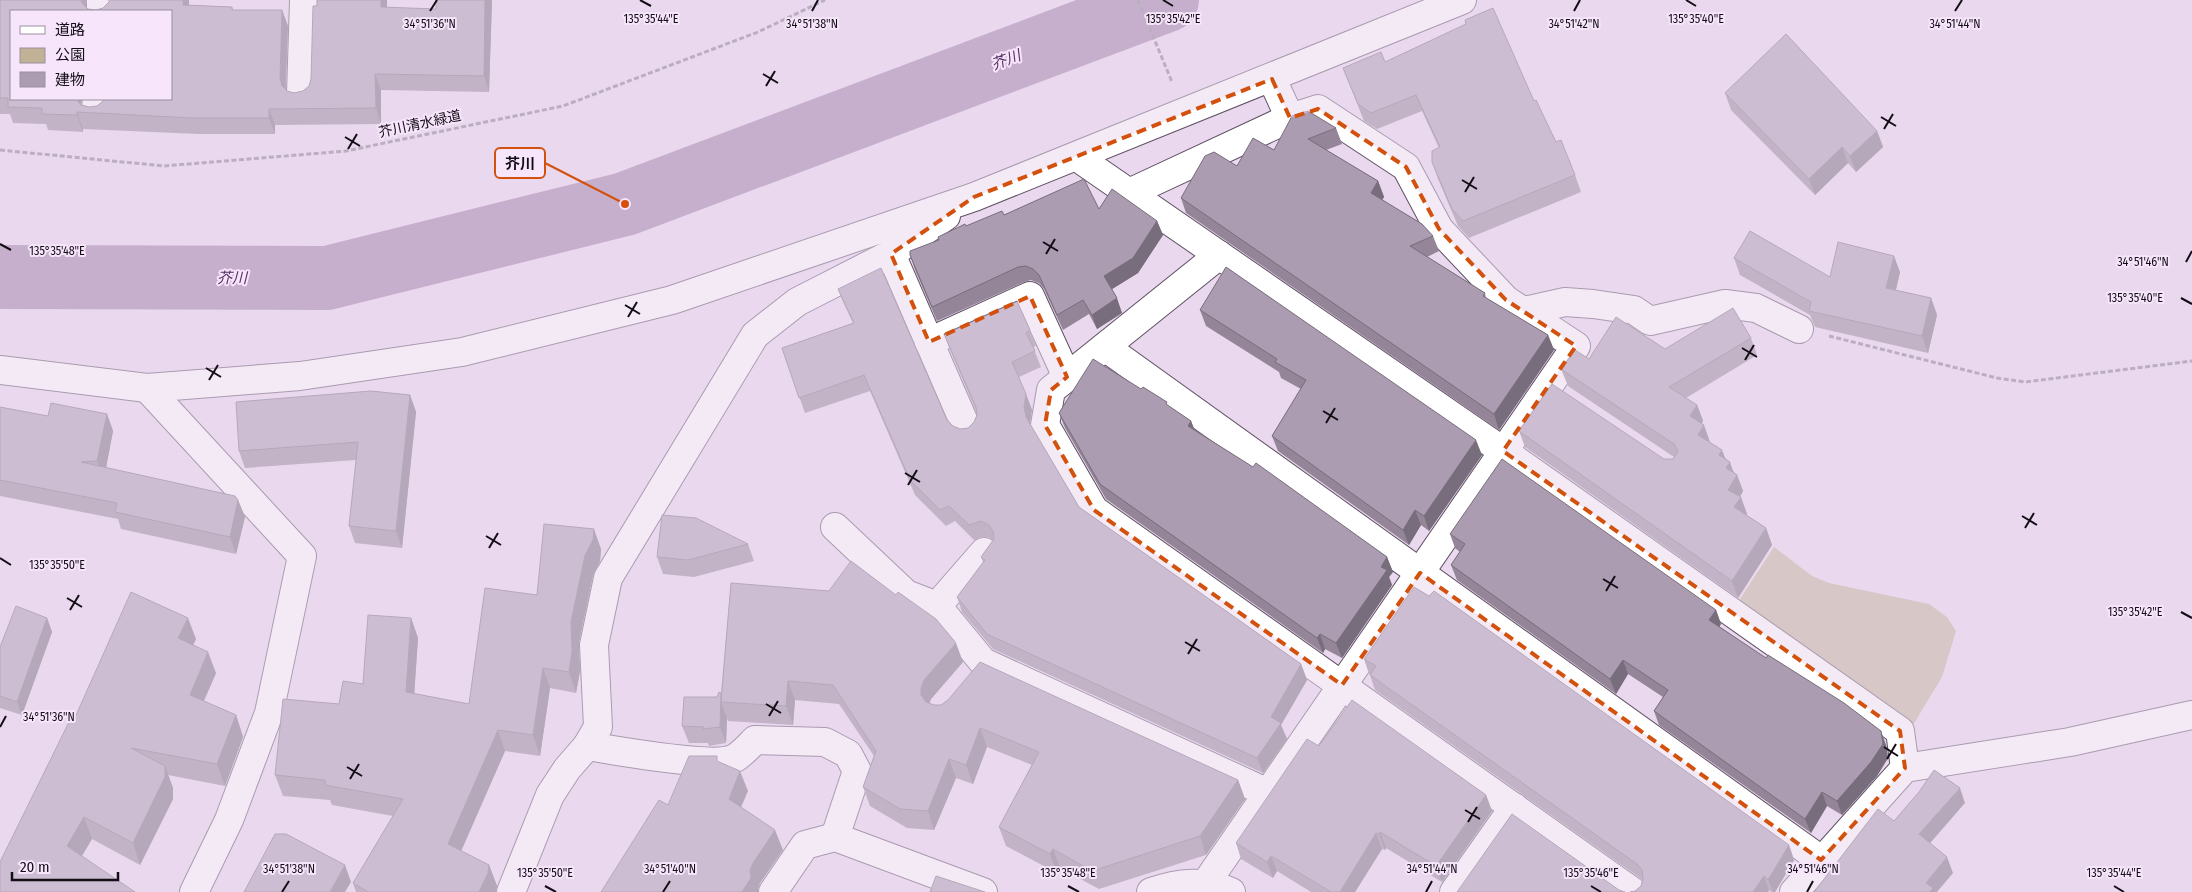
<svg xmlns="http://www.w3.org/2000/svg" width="2192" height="892" font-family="'Fira Sans Condensed','Noto Sans JP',sans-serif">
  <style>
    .green { fill: #c1b296 }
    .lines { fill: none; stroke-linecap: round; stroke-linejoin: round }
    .river { stroke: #9b7da3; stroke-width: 64 }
    .minor-casing { stroke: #5f5063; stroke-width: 30 }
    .path { stroke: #867a89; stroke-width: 3; stroke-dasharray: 5 2.5; stroke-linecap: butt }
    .minor { stroke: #fff; stroke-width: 28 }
    .wall { fill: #948698; fill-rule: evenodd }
    .shaded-wall { fill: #786d7c }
    .building { fill: #ac9cb1; stroke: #786d7c; fill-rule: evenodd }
    .marked { fill: none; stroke: #d3510d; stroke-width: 4; stroke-dasharray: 10 6; stroke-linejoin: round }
    .ticks { fill: none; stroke: #130d15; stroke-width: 2 }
    .labels { text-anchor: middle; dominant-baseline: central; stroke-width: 4; stroke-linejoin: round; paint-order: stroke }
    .street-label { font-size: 14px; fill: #130d15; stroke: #f6e5fb }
    .water-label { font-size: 15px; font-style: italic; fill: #562e61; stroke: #f6e5fb }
    .ticks-label { font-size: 12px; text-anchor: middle; fill: #130d15; stroke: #f6e5fb; stroke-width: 4; stroke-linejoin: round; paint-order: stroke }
    .leader { fill: none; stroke: #d3510d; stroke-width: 2 }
    .callout-dot { fill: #d3510d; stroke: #f6e5fb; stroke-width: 2 }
    .callout { fill: #f6e5fb; stroke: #d3510d; stroke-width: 2 }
    .callout-label { font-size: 15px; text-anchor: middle; font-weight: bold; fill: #130d15 }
  </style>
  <rect width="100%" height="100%" fill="#e9d8ee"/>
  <polygon class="green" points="1774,547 1812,576 1829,583 1929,604 1947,617 1956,631 1942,677 1913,725 1738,602"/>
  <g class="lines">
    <polyline class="river" points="0,277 327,278 625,204 1167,0"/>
    <g class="minor-casing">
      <g id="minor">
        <polyline points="101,11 101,0"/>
        <polyline points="301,94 304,0"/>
        <polyline points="96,108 97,99"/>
        <polyline points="1077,157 1503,451 1900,731 1905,768"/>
        <polyline points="1129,193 1290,118"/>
        <polyline points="891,254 967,429"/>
        <polyline points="1219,255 1051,390 1045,425 1094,510 1633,892"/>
        <polyline points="1524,311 1565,302 1593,304 1634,310 1650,321 1725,304 1756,308 1799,329"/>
        <polyline points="929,342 1030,296 1067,377"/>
        <polyline points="1105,347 1821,860"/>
        <polyline points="0,370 147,388 300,376 462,352 672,300 974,197 1462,0"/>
        <polyline points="147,388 302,556 269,713 229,820 194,892"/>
        <polyline points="835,527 906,594 937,606 983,662 1268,793"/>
        <polyline points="937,606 984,552"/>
        <path d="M 587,746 C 614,750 714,769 735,758 C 742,754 749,746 755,740 L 825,742 L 848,754 L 857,771 L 835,837"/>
        <polyline points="1206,883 1576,346 1506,300 1439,229 1406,167 1318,109 1290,118 1272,79"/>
        <polyline points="511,892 550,795 567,769 587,746 598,727 594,645 608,578 755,335 797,302 891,254 946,216"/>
        <polyline points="773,892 805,845 835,837 983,892"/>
        <path d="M 1151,892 C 1178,883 1205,879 1231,892"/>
        <polyline points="1454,892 1514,807"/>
        <polyline points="1794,892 1905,768 2070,742 2192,715"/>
      </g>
    </g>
    <g class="path">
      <polyline points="1138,0 1172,82"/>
      <polyline points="0,150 164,166 346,151 563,106 758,32 825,0"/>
      <polyline points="1829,336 1997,378 2025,382 2192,361"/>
    </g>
    <use href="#minor" class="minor"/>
  </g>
  <g class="wall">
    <path d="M 0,0 L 87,0 L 86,7 L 88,9 L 96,10 L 103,8 L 109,2 L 109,0 L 189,0 L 189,5 L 232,7 L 233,10 L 282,10 L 288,26 L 286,90 L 287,91 L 294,93 L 303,91 L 309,86 L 311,79 L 317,0 L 387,0 L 387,8 L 436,9 L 492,0 L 489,92 L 381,90 L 381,124 L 275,125 L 275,134 L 199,134 L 83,129 L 83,132 L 48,130 L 46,124 L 13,123 L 10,114 L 0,114 ZM 11,11 L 171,99 L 102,102 L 97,106 L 89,107 L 81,104 L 82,99 Z"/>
    <polygon points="1385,62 1534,101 1556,142 1575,175 1581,192 1469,238 1458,226 1438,179 1432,162 1439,148 1422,111 1377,129 1364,121 1343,68"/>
    <polygon points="1725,93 1877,131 1883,147 1856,172 1848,163 1815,195 1731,110"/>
    <polygon points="1336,128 1342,144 1326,150 1378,181 1384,197 1382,200 1433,236 1439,251 1427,257 1485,293 1486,298 1548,335 1554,350 1499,430 1186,213 1181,198 1237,166 1274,150"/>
    <polygon points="1099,209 1157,221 1163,235 1138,273 1112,289 1122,313 1097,329 1089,314 1063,330 1044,289 1039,283 1031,280 1024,282 937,321 915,270 910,255 966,226 1004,215"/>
    <polygon points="1734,258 1830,277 1900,272 1896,290 1931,298 1937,315 1928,353 1815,327 1810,315 1740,275"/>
    <polygon points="838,289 953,426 960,429 968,428 974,422 977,415 976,411 950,350 944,334 1030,330 1036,346 1033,347 1041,367 1019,377 1032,410 1030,424 1079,507 1301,664 1307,680 1281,725 1287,739 1263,773 993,649 962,612 957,597 983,562 981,557 993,540 986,537 974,540 955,521 946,526 915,495 870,391 805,413 782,348 853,323 844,304"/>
    <polygon points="1200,310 1482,455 1429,531 1421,525 1409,545 1278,451 1272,436 1301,389 1281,378 1279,372 1206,326"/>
    <polygon points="1751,338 1757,355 1686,398 1697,405 1703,421 1701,424 1710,442 1726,459 1734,472 1737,475 1743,491 1740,497 1747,514 1746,515 1766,528 1772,545 1738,598 1525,447 1519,431 1664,459 1673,459 1674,457 1568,386 1561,369 1589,359"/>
    <polygon points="410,395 416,412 402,548 355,543 349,526 356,460 245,468 239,451"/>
    <polygon points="0,407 48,416 107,414 113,431 106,468 238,500 245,517 236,554 121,529 118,519 0,496"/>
    <polygon points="1169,407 1191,421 1194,429 1387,557 1393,572 1389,577 1392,585 1342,658 1325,649 1323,653 1106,499 1065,428 1059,413"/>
    <polygon points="1450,534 1716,610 1721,624 1719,626 1886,745 1888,758 1877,776 1842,815 1827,806 1811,833 1659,725 1654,711 1663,697 1628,674 1616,694 1457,580 1451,565 1460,552 1455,548"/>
    <polygon points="748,544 754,561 694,577 663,574 657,557"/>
    <polygon points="601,549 600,561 593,575 579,642 580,671 576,693 550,688 540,756 505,751 461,851 489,865 497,886 496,892 356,892 353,883 393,816 332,805 330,800 283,796 275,775 339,704 363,684 411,618 418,638 414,694 469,704 537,595"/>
    <polygon points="731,583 963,662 931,699 929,703 934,705 1238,780 1245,799 1206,855 1099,889 1060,868 1057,873 1006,846 999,827 1032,765 987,747 973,784 956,778 934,830 907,828 870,806 863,787 874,756 839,704 795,700 793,725 728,721 727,718 726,743 709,746 708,743 689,743 682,726 717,697 721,694"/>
    <polygon points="47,618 52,632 22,715 0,708 0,647"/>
    <polygon points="196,639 193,645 216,673 204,701 236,715 243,737 225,786 168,775 173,788 173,799 140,865 92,839 0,892 73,722"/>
    <polygon points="1364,659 1789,845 1794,860 1775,892 1771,892 1769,890 1768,892 1630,892 1635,891 1641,886 1643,880 1375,690 1370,675 1369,674"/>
    <polygon points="1319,746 1486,795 1492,811 1442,882 1386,848 1385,850 1382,849 1355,892 1311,892 1277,871 1273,878 1241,859 1236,843"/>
  </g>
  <g class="shaded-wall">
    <polygon points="81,0 87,0 85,11"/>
    <polygon points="183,0 189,0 189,21 183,5"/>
    <polygon points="381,0 387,0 387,24 381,7"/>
    <polygon points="485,0 492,0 489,92 484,76"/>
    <polygon points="282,10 288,26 285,94 282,86 280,78"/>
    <polygon points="375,74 381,90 381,124 376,108"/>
    <polygon points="76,99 82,99 80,106 82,115"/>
    <polygon points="269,109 275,125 275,134 269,118"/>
    <polygon points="77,112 83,129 83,132 77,115"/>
    <polygon points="1877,131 1883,147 1856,172 1850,156"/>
    <polygon points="1842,147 1848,163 1815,195 1809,179"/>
    <polygon points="1378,181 1384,197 1376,209 1371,193"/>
    <polygon points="1157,221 1163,235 1138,273 1109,291 1104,276"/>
    <polygon points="1894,256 1900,272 1892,305 1886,288"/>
    <polygon points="1117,298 1122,313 1097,329 1092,315"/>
    <polygon points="1931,298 1937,315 1928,353 1922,336"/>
    <polygon points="1548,335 1554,350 1499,430 1494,414"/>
    <polygon points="1026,394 1032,410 1030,422 1031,433 1026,417 1024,407"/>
    <polygon points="410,395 416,412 402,548 396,531"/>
    <polygon points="1697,405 1703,421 1696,433 1690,416"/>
    <polygon points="107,414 113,431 104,478 97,461"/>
    <polygon points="1191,421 1197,436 1188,426"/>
    <polygon points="1704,425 1710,442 1698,435"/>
    <polygon points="1476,440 1482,455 1429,531 1424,516"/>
    <polygon points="1722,450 1728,465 1730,462 1735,477 1737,475 1743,491 1734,506 1728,490 1719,455"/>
    <polygon points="1741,497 1747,514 1741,524 1734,507"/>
    <polygon points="238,500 245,517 236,554 230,537"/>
    <polygon points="1415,510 1421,525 1409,545 1403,530"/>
    <polygon points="1766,528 1772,545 1738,598 1732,581"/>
    <polygon points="594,529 601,549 600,561 593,575 579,642 580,671 576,693 569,672 571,622 585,555"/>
    <polygon points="1387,557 1393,572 1389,577 1392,585 1342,658 1336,643"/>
    <polygon points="1716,610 1721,624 1715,634 1709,620"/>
    <polygon points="47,618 52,632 22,715 17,702"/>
    <polygon points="188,618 196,639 186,660 178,638"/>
    <polygon points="411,618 418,638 413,712 406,692"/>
    <polygon points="1320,634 1325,649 1323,653 1317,638"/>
    <polygon points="956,643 963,662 931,699 928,707 921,695 921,688 924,680"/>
    <polygon points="208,652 216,673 197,716 190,695"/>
    <polygon points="1623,660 1628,674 1616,694 1610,679"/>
    <polygon points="1301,664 1307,680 1281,725 1287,739 1263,773 1257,758 1271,717"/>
    <polygon points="543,668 550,688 540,756 533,735"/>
    <polygon points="788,681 795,700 793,725 786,706"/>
    <polygon points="721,702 727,718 726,743 720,727"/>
    <polygon points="236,715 243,737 225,786 217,764"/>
    <polygon points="980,728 987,747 973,784 966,765"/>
    <polygon points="498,730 505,751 455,865 448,844"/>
    <polygon points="1881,731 1886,745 1888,758 1877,776 1842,815 1837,801"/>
    <polygon points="949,759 956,778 934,830 928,811"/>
    <polygon points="165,766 173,788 173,799 140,865 133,843"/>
    <polygon points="740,771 748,791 736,819 729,799"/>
    <polygon points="1238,780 1245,799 1206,855 1200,836"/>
    <polygon points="1960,788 1965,803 1925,849 1919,834"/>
    <polygon points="1822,792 1827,806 1811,833 1805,819"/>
    <polygon points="1486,795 1492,811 1442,882 1436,866"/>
    <polygon points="84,817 92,839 75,868 67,846"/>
    <polygon points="775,830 783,850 760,883 758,890 758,892 742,892 753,863"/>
    <polygon points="1380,832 1386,848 1385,850 1379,834"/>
    <polygon points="1376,833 1382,849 1355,892 1340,892"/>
    <polygon points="1789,845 1794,860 1775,892 1773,892 1768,880"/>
    <polygon points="1053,849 1060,868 1057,873 1050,854"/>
    <polygon points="1271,856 1277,871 1273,878 1267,862"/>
    <polygon points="1947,857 1953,873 1937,892 1929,892 1926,883"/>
    <polygon points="345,865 351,882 345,892 330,892"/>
    <polygon points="489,865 497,886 496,892 479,892"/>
    <polygon points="1764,876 1769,890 1768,892 1753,892"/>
  </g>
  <g class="building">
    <path d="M 0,0 L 81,0 L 82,3 L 88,9 L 96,10 L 103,8 L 109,2 L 109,0 L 183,0 L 183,5 L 232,7 L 232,10 L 282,10 L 280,78 L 282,86 L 287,91 L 294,93 L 303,91 L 309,86 L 311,79 L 313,6 L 317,6 L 317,0 L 381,0 L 381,7 L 436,9 L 436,0 L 485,0 L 484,76 L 375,74 L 376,108 L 269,109 L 269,118 L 193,118 L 77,112 L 77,115 L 42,114 L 42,108 L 8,107 L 8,98 L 0,98 ZM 11,11 L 171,11 L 171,99 L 104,99 L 102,102 L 97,106 L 89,107 L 81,105 L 76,99 L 11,99 Z"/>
    <polygon points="1493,8 1534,101 1536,100 1556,142 1561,140 1575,175 1463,221 1452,209 1432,162 1432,151 1440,147 1416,95 1371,113 1358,104 1343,68 1381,52 1385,62 1466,24 1465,20"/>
    <polygon points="1786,34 1877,131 1850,156 1842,147 1809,179 1725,93"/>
    <polygon points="1308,111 1336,128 1308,139 1378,181 1371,193 1422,224 1433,236 1410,246 1485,293 1483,296 1548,335 1494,414 1181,198 1205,156 1214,152 1237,166 1253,138 1274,150 1292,116"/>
    <polygon points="1084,179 1099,209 1112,189 1157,221 1133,258 1104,276 1117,298 1092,315 1083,300 1057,315 1039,275 1033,269 1026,266 1018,267 932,307 910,255 910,251 939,240 938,237 965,224 966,226 1002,211 1004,215"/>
    <polygon points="1750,231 1830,277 1838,242 1894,256 1886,288 1931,298 1922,336 1809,311 1811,302 1734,258"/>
    <polygon points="1226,267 1476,440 1424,516 1415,510 1403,530 1272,436 1306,380 1275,362 1277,359 1200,310"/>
    <polygon points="881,268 947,420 953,426 960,429 968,428 974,422 977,415 976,407 944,334 1017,301 1030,330 1026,333 1035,351 1012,362 1026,394 1024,407 1026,417 1079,507 1301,664 1271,717 1281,723 1257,758 987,634 957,597 985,560 981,557 994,539 993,531 989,525 981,521 969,525 949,506 940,510 910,480 864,375 799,398 782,348 854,323 838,289"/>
    <polygon points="1733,308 1751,338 1669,387 1697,405 1690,416 1704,425 1698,435 1722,450 1719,455 1730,462 1726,468 1737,475 1728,490 1741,497 1734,507 1766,528 1732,581 1519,431 1552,384 1664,459 1673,459 1678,451 1674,444 1561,369 1575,350 1589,359 1616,317 1665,349"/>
    <polygon points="1093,359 1141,389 1143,387 1167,402 1166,404 1191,421 1188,426 1253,467 1256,463 1387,557 1381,567 1387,570 1336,643 1320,634 1317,638 1100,484 1059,413"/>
    <polygon points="371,391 410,395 396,531 349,526 358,442 239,451 236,402"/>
    <polygon points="51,403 107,414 97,461 81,462 235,496 238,500 230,537 115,512 117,503 0,480 0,407 48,416"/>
    <polygon points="1502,459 1716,610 1709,620 1766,658 1768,655 1844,703 1881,731 1883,744 1871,762 1837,801 1822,792 1805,819 1654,711 1668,690 1623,660 1610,679 1451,565 1465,544 1450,534"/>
    <polygon points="662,515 696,518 748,544 688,560 657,557"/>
    <polygon points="544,524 594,529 593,540 585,555 571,622 572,651 569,672 543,668 533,735 498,730 448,844 489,865 488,873 479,892 368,892 353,883 403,799 325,785 325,780 275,775 283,699 339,704 343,681 363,684 368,615 411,618 406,692 469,704 485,588 537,595"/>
    <polygon points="851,561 896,595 898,592 936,619 956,643 924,680 921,688 921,695 926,702 934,705 941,705 948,700 980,662 1238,780 1200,836 1092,871 1053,849 1050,854 999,827 1039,752 980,728 966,765 949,759 928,811 900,809 863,787 876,751 833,685 788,681 786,706 721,702 731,583 829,591"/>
    <polygon points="1414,587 1429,596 1434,591 1789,845 1768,880 1764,876 1753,892 1630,892 1635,891 1641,886 1643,878 1642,870 1637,864 1370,675 1376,666 1364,659"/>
    <polygon points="131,592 188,618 178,638 208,652 190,695 236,715 217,764 131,748 165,766 165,777 133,843 84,817 67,846 135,892 0,892 0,862 70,720 73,722"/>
    <polygon points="16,606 47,618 17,702 0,696 0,647"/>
    <polygon points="719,692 721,693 720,727 703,729 704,727 682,726 684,697 717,697"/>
    <polygon points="1352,700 1486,795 1436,866 1380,832 1379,834 1376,833 1340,892 1331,892 1271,856 1267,862 1236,843 1307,739 1319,746"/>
    <polygon points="689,756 717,756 717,761 740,771 729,799 775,830 753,863 750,870 751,878 742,892 601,892 659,800 668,805"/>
    <polygon points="1934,770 1960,788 1919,834 1947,857 1926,883 1933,888 1930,892 1814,892 1878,809 1894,821 1919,792"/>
    <polygon points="1512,814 1619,890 1625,892 1457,892"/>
    <polygon points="275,834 286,834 345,865 330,892 244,892"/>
    <polygon points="936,876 985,892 930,892"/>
  </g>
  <path d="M0 0H2192V892H0ZM 1272,79 L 1290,118 L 1318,109 L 1406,167 L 1439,229 L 1506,300 L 1576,346 L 1503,451 L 1900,731 L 1905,768 L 1821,860 L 1420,573 L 1342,685 L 1094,510 L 1045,425 L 1051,390 L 1067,377 L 1030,296 L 929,342 L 891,254 L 974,197 Z" fill="#e9d8ee" fill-opacity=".55" fill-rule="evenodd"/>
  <path class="marked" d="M 1272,79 L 1290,118 L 1318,109 L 1406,167 L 1439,229 L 1506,300 L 1576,346 L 1503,451 L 1900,731 L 1905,768 L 1821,860 L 1420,573 L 1342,685 L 1094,510 L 1045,425 L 1051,390 L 1067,377 L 1030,296 L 929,342 L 891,254 L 974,197 Z"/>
  <path class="ticks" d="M 640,0 L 651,6M 1163,0 L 1173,6M 1686,0 L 1696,6M 430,11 L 437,0M 812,11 L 818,0M 1574,11 L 1580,0M 1955,11 L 1962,0M 763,74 L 778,83M 766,86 L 775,71M 1881,117 L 1896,126M 1884,129 L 1893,114M 345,137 L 360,146M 348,149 L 357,134M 1462,180 L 1477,189M 1465,192 L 1474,177M 1043,242 L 1058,251M 0,244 L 11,250M 1046,254 L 1055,239M 2186,262 L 2192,251M 2181,298 L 2192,304M 625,305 L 640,314M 628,317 L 637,302M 1742,348 L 1757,357M 1745,360 L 1754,345M 206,368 L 221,377M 209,380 L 218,365M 1323,411 L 1338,420M 1326,423 L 1335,408M 905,473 L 920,482M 908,485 L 917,470M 2022,516 L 2037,525M 2025,528 L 2034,513M 486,536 L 501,545M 489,548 L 498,533M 0,558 L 11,565M 1603,579 L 1618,588M 1606,591 L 1615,576M 67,598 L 82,607M 70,610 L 79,595M 2181,612 L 2192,618M 1185,642 L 1200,651M 1188,654 L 1197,639M 766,704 L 781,713M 769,716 L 778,701M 0,727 L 6,716M 1884,747 L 1898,756M 1887,759 L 1896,744M 347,767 L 362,776M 350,779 L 359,764M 1465,810 L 1480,819M 1468,822 L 1477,807M 545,886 L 556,892M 1068,886 L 1079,892M 1591,886 L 1601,892M 2114,886 L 2124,892M 282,892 L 289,881M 663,892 L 670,881M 1426,892 L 1432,881M 1807,892 L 1813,881"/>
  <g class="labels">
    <g class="street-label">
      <text transform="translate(420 124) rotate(-12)">芥川清水緑道</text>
    </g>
    <g class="water-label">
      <text transform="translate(1006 60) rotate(-21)">芥川</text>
      <text x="232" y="278">芥川</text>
    </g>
  </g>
  <g class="ticks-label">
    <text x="651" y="23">135°35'44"E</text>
    <text x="1173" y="23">135°35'42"E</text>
    <text x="1696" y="23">135°35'40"E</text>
    <text x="430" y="28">34°51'36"N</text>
    <text x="812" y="28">34°51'38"N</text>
    <text x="1574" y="28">34°51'42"N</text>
    <text x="1955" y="28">34°51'44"N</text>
    <text x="57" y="255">135°35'48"E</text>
    <text x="2143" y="266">34°51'46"N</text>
    <text x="2135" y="302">135°35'40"E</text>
    <text x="57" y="569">135°35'50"E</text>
    <text x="2135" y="616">135°35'42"E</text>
    <text x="49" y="721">34°51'36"N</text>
    <text x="289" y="873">34°51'38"N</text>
    <text x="670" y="873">34°51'40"N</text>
    <text x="1432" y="873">34°51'44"N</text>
    <text x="1813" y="873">34°51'46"N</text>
    <text x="545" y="877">135°35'50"E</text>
    <text x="1068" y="877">135°35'48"E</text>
    <text x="1591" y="877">135°35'46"E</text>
    <text x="2114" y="877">135°35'44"E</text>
  </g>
  <path class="leader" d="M625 204L545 163"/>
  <circle class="callout-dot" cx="625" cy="204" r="5"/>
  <rect class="callout" x="495" y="148" width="50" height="30" rx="5"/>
  <g class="callout-label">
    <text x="520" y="169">芥川</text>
  </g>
  <rect x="10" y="10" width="162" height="90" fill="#f6e5fb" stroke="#9b8f9f"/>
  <rect x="20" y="26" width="25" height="8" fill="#ffffff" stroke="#9b8f9f"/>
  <text x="55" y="35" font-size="15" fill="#130d15">道路</text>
  <rect x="20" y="48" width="25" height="15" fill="#c1b296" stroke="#9b8f9f"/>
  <text x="55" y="60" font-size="15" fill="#130d15">公園</text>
  <rect x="20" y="72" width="25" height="15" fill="#ac9cb1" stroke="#9b8f9f"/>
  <text x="55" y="85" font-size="15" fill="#130d15">建物</text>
  <path d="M12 872v8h106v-8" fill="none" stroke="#130d15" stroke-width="2.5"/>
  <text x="20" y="872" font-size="15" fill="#130d15" stroke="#f6e5fb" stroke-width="4" paint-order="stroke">20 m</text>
</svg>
